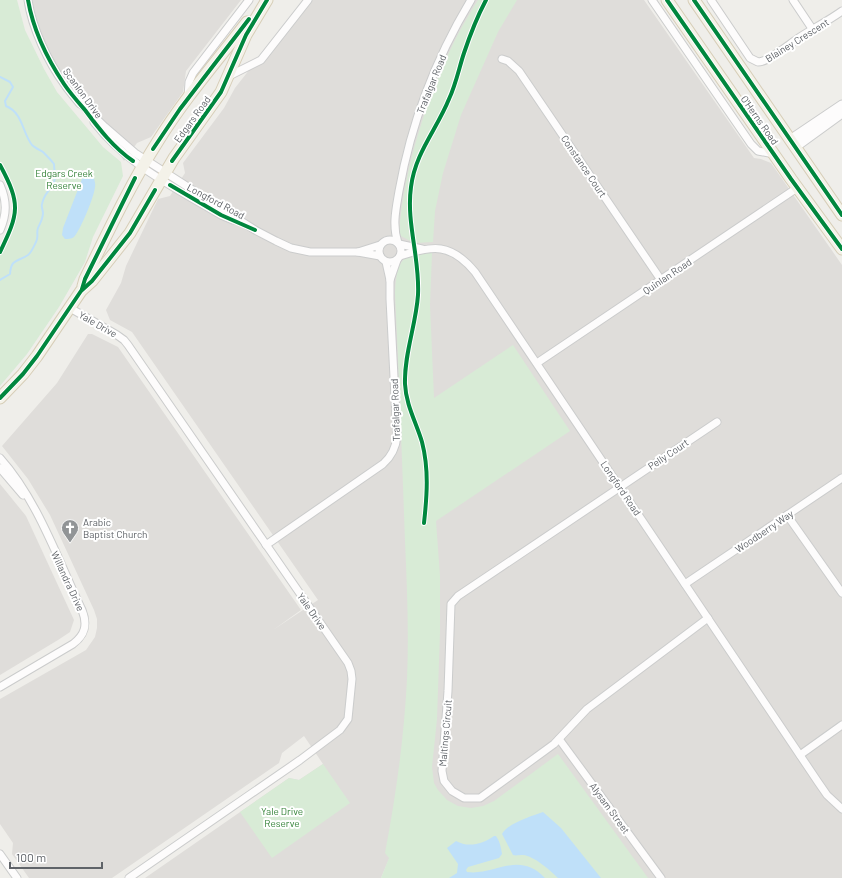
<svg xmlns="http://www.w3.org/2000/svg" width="842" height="878" font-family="Barlow,sans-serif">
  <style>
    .industrial { fill: #dfddda }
    .green { fill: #d8ebd6 }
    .water { fill: #bfe0f9 }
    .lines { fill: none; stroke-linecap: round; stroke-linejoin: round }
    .stream { stroke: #bfe0f9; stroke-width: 2 }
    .minor-casing { stroke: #cbcccc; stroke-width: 9 }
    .tertiary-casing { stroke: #cbcccc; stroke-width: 11 }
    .primary-casing { stroke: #d7ceb8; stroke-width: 13 }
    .minor { stroke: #fdfcfc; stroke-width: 7 }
    .tertiary { stroke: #fdfcfc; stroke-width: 9 }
    .primary { stroke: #f4f2e9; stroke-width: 11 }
    .cycleway-casing { stroke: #fff; stroke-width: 6 }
    .cycleway { stroke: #00873e; stroke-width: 4 }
    .labels { text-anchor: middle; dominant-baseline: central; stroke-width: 4; stroke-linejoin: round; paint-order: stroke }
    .street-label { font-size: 10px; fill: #5f6368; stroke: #fff }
    .park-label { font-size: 10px; fill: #348238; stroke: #fff }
    .poi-label { font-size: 10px; fill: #5f6368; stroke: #fff; text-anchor: start }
  </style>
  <rect width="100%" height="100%" fill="#efeeea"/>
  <g class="industrial">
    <polygon points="24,0 241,0 186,71 183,92 151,137 137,143 124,161 120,154 63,90 37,41 25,8"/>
    <polygon points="304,0 644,0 754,158 761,159 771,163 842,265 842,878 403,878 389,859 381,878 145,878 289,778 299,780 323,764 304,736 282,753 279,763 112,878 29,878 12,854 13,843 0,824 0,699 86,650 95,637 97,628 97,619 94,610 50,515 28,479 2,446 57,383 88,334 92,334 118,347 301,610 273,630 318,600 132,332 110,320 106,310 121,283 126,266 158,199 170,196 185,173 183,163 224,108 235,88"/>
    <polygon points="0,484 26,516 74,620 70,632 58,640 0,675"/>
  </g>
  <g class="green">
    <polygon points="0,0 17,0 25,30 44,69 57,92 103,147 121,162 123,176 93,237 85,262 59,307 27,354 0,386 0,255 14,223 17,204 13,188 0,162"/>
    <path d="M 478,0 L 517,0 L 498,32 L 461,115 L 443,173 L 435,211 L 433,242 L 414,243 L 401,236 L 399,232 C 405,165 426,100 455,40 C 462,26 470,13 478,0 Z"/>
    <path d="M 432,253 L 430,305 L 434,398 L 513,345 L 570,431 L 436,521 L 440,576 L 440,632 L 437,719 L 432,767 L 434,783 L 438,790 L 447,800 L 458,806 L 471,808 L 483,806 L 494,801 L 558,754 L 648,878 L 381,878 L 389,858 L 385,853 C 396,795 404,738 407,679 C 409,633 407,587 405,541 C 402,458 399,376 395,293 C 396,280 396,259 412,254 C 419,252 426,253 432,253 Z"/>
    <polygon points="323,764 350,803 272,858 240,812 289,778 299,780"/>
  </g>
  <g class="water">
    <path d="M 87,175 L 94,177 C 94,180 96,184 95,187 C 94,197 81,229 74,237 C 71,239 68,239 65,239 L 62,235 L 63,228 L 82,179 Z"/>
    <path d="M 543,812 L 561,828 L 601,878 L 558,878 C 550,870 534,856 523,855 C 519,855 516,856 513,855 L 502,834 C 508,823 532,816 543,812 Z"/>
    <path d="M 494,836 L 496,836 C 500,842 501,847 502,854 L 499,858 L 468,867 L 466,870 L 467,872 C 495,876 518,850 545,878 L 449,878 L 457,873 L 458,864 L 447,848 L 456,841 C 468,848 483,844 494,836 Z"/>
  </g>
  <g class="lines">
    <path class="stream" d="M 0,77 L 10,82 L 13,87 L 5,101 L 6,106 C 23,113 22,132 32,145 C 35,148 40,150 43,152 C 47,156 51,160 54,164 C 54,169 56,178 54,182 C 50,191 44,193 42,204 C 41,207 43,210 43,213 C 43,219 40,223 38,228 C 36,233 39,236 36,242 C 34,246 31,253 28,255 C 18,262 11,258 10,274 L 0,280"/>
    <g class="minor-casing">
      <g id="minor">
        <path d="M 28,0 C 32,28 48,62 65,85 C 70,92 75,98 80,104"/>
        <polyline points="652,0 751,144 758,151 774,154"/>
        <path d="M 711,0 L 750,58 L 758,62 C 769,62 789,44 800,37 C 814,28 828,21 842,11"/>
        <polyline points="793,0 813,30"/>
        <polyline points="502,59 508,61 519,71 661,280"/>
        <polyline points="229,76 261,60 308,0"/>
        <polyline points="188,97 189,82 193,73 249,0"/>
        <polyline points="79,102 105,127 135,153 255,230 276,241 291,248 310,252 358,252 380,256"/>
        <path d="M 94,122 C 127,165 176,188 221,215 L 233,220"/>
        <path d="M 0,185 C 7,201 7,214 0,230"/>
        <circle cx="390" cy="251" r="11"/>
        <path d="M 398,243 C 392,225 396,209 399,191 C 411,124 436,58 471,0"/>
        <polyline points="399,244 422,249"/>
        <polyline points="358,252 380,245"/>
        <path d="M 400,256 C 433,245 451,243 475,272 L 818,782 L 827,795 L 842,809"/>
        <polyline points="390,280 397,260"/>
        <polyline points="70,308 117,335 124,340 128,345 348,663 351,671 352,679 348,719 340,730 300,760 129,878"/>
        <polyline points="537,363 797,188"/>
        <path d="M 0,458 C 37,499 58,560 82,610 C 88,625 85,635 73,644 L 0,687"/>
        <polyline points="0,468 23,495"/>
        <polyline points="787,515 842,593"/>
        <path d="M 266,545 L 383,464 C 392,456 396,448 397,436 L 390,299 L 390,280 L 386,262"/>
        <polyline points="685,584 842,478"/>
        <polyline points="708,618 587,709 554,744 480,798 464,798 452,791 444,781 442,771 448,691 451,604 458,596 717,422"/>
        <polyline points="559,739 661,878"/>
        <polyline points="800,755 842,725"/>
        <polyline points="0,854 17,878"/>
      </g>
    </g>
    <g class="tertiary-casing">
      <g id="tertiary">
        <polyline points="790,140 842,105"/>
        <polyline points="795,147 842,113"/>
      </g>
    </g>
    <g class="primary-casing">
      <g id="primary">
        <polyline points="667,0 791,179 842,249"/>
        <polyline points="694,0 842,215"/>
        <path d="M 83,286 L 85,279 C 108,232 130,185 158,141 C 184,99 217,61 247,22"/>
        <polyline points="0,398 23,374 37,356 81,291 92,281 130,233 174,158 221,92 246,35 267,0"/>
      </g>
    </g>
    <use href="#minor" class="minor"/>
    <use href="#tertiary" class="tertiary"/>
    <use href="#primary" class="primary"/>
    <g class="cycleway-casing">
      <g id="cycleway">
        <path d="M 28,0 C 33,29 48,60 64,84 C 70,93 78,102 85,110 C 99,129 114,148 133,161"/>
        <polyline points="667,0 791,179 842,249"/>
        <polyline points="694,0 842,215"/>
        <polyline points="153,149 180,109 249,19"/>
        <polyline points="172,161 221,92 246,35 267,0"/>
        <path d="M 0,165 C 21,204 19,213 0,252"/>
        <polyline points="170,185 221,215 255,230"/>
        <polyline points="82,289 85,279 135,178"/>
        <polyline points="0,398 23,374 37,356 81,291 92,281 130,233 155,190"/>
        <path d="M 424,523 C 427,496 429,469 422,442 C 416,422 406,405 405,384 C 404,354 416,325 418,295 C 420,258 406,223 411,187 C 415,153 437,129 449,99 C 456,84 459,68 464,53 C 470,35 477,17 486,0"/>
      </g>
    </g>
    <use href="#cycleway" class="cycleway"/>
  </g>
  <defs>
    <g id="church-pin" transform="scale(0.9)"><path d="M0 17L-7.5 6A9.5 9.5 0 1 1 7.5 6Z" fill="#919496" stroke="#fff"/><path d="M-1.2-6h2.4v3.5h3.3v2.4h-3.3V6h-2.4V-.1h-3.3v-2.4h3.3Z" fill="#fff"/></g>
  </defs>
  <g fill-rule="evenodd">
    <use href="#church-pin" x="70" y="528"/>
  </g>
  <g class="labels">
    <g class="street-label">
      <text transform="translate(797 40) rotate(-32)">Blainey Crescent</text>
      <text transform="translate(431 84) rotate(-68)">Trafalgar Road</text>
      <text transform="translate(83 93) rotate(54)">Scanlon Drive</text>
      <text transform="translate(192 119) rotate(-54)">Edgars Road</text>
      <text transform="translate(760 120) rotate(55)">O'Herns Road</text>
      <text transform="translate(584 166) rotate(56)">Constance Court</text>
      <text transform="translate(216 201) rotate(28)">Longford Road</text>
      <text transform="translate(667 276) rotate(-34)">Quinlan Road</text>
      <text transform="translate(98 324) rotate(30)">Yale Drive</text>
      <text transform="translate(395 410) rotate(-92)">Trafalgar Road</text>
      <text transform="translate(668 454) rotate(-34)">Pelly Court</text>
      <text transform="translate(621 488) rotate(56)">Longford Road</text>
      <text transform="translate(764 531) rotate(-34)">Woodberry Way</text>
      <text transform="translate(68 581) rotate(65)">Willandra Drive</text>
      <text transform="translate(312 611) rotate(55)">Yale Drive</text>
      <text transform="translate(445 733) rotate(-85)">Maltings Circuit</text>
      <text transform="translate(610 808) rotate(54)">Alysam Street</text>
    </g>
    <g class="park-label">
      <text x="64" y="173">Edgars Creek<tspan x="64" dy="12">Reserve</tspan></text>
      <text x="282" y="811">Yale Drive<tspan x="282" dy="12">Reserve</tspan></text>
    </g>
    <g class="poi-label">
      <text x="83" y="522">Arabic<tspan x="83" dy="12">Baptist Church</tspan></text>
    </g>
  </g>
  <path d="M10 862v6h92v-6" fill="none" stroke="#5f6368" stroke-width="2"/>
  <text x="16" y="862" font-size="12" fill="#5f6368" stroke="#ffffff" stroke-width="3" paint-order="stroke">100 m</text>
</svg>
